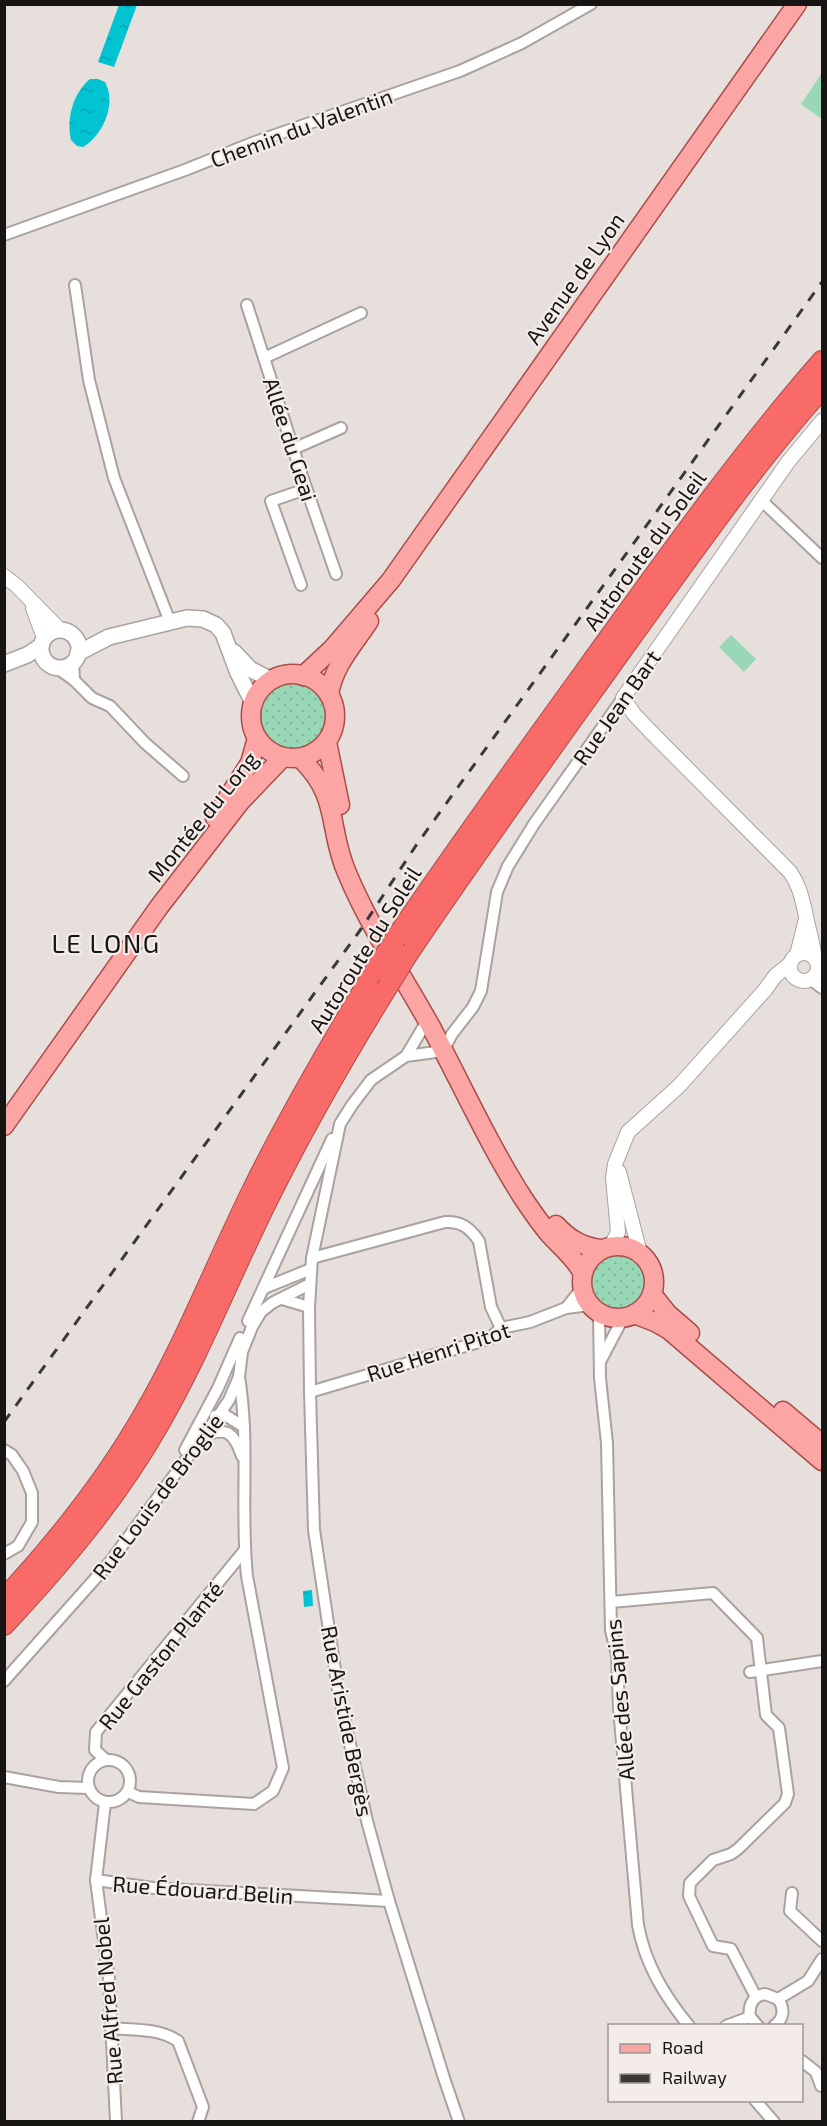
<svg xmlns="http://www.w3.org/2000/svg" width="827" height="2126" font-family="'Exo 2',sans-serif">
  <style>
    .grass { fill: url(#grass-dots) }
    .pitch { fill: #99d8b7 }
    .water { fill: url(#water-ripples) }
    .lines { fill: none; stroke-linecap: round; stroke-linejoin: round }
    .minor-casing { stroke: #a9a29f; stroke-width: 14 }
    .tertiary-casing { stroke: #a9a29f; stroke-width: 16 }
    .secondary-casing { stroke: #a9a29f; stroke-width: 18 }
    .primary-casing { stroke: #a94d4b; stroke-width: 21 }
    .motorway-casing { stroke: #a94d4b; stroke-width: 22 }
    .minor { stroke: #fff; stroke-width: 10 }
    .tertiary { stroke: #fff; stroke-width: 14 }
    .secondary { stroke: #fff; stroke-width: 15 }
    .primary { stroke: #fba6a4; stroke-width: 18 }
    .motorway { stroke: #f86b68; stroke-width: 20 }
    .rail { stroke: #3b3837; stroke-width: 3; stroke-dasharray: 10 10; stroke-linecap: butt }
    .motorway-bridge-casing { stroke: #a94d4b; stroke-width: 22; stroke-linecap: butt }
    .motorway-bridge { stroke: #f86b68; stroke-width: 20 }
    .labels { text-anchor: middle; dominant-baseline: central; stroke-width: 4.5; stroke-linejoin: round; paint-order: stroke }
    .street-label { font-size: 22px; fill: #171514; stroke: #f4ece9 }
    .quarter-label { font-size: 26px; letter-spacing: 1.5px; fill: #171514; stroke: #f4ece9 }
  </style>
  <defs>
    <pattern id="grass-dots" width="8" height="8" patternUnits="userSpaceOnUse" patternTransform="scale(1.5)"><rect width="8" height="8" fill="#99d8b7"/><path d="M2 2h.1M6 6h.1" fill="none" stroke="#83b89c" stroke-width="1.8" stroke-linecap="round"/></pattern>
    <pattern id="water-ripples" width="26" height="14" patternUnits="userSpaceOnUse" patternTransform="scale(1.5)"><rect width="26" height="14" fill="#01c3d1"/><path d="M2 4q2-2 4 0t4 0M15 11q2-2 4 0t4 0" fill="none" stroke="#02a7b3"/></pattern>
  </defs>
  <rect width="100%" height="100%" fill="#e7dfdc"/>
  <g class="grass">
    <circle cx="294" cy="716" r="34"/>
    <circle cx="618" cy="1282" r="28"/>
  </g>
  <g class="pitch">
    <polygon points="822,73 822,119 801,104"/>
    <polygon points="731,635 756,659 744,672 719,647"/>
  </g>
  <g class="water">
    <polygon points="119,5 137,5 114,67 98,62"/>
    <path d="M 90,79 L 98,79 L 105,82 C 117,104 103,135 83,147 L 77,146 L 71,140 C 66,119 73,93 90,79 Z"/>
    <polygon points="312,1590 313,1606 304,1607 303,1591"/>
  </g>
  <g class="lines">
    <g class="minor-casing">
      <g id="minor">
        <polyline points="4,235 185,170 255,142 460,71 522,43 591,4"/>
        <polyline points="75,285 89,380 114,478 170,622"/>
        <polyline points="247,305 301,473 336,574"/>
        <polyline points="264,358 361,313"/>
        <polyline points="293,449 341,428"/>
        <polyline points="761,500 822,558"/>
        <polyline points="301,585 271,501 306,489"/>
        <polyline points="73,662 74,680"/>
        <polyline points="57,668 74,680 92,698 110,706 145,743 183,776"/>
        <polyline points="818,967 822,976"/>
        <polyline points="810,979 822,988"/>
        <polyline points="427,1021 406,1056 371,1080 352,1105 340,1124 312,1258 309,1307 310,1392 314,1530 338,1690 367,1821 389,1901 444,2078 459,2122"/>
        <polyline points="406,1056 443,1051 452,1034 473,1007 481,991 497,892 508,866 534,824 623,698"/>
        <path d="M 312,1258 L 445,1222 C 461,1221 470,1228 479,1241 L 491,1307 L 501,1328"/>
        <polyline points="264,1288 311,1269"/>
        <polyline points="282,1299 309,1307"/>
        <polyline points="566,1308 582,1288"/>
        <path d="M 599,1313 L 600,1378 L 607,1443 L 611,1630 L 617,1655 L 619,1708 L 638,1925 C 645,1964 664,1995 689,2026"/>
        <polyline points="248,1321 332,1139"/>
        <polyline points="601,1360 623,1318"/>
        <polyline points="310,1392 489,1339 501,1328 530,1322 566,1308 590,1305"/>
        <polyline points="215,1416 225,1415 244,1427"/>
        <path d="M 204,1436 C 227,1426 234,1433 242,1456"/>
        <polyline points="4,1450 12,1455 23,1471 32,1493 32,1522 18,1546 4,1554"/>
        <polyline points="185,1450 218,1388 240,1338"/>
        <polyline points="611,1602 713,1593 757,1638 766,1715 779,1728 788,1794 785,1803 738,1849 731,1854 713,1860 690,1883 689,1896 713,1946 731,1949 756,1997"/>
        <polyline points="750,1672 822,1661"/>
        <polyline points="4,1681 110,1562 219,1415 229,1400 239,1377 242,1352 252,1327 261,1312 272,1303 310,1284"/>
        <circle cx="109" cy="1781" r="21"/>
        <polyline points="106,1760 95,1750 96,1732 244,1551"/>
        <polyline points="4,1777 59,1787 88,1788"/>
        <path d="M 128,1792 L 139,1797 L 254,1804 L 273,1791 L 283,1768 L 247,1576 C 240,1510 250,1443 239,1377"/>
        <polyline points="105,1803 96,1880 109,1979 116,2122"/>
        <polyline points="96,1880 153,1888 389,1901"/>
        <polyline points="792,1893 790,1911 822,1941"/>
        <polyline points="778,1999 808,1981 822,1959"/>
        <polyline points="726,2026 750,2017"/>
        <path d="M 758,2026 L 750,2017 C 748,2005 753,1996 765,1994 L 778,1999 C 785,2009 784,2019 774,2026"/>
        <path d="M 111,2028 C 134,2030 158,2028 178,2041 L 203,2107 L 198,2122"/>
        <polyline points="802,2061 816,2072 821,2086"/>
        <polyline points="755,2100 774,2122"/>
      </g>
    </g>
    <g class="tertiary-casing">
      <g id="tertiary">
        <polyline points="4,576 17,586 60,630"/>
        <polyline points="33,608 44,638"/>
        <circle cx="804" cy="967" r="14"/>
        <polyline points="797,955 806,919"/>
        <path d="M 815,959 C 813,944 809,931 806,916 C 802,899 800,886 790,872 L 650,731 L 634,714 L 623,698 L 788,462 L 822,421"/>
        <polyline points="619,1172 640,1253"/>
        <polyline points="611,1246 618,1232 613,1178 615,1164 628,1132 679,1086 765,990 775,976 790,964"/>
      </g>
    </g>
    <g class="secondary-casing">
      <g id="secondary">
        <circle cx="60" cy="649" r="19"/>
        <polyline points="234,652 250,669 271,680"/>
        <polyline points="78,653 109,637 187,618 203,619 216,625 223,633 238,673 253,703"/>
        <polyline points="4,664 27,655 41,646"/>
      </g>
    </g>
    <g class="primary-casing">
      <g id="primary">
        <circle cx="293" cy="716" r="42"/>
        <polyline points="303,676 332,649 391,580 797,4"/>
        <path d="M 329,695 C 333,666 354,644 369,621"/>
        <polyline points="327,742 340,805"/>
        <path d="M 300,758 C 341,797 327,828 347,873 C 369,926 402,975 430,1025 C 461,1083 488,1143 523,1198 C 531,1210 540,1223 550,1235 C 561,1247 574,1257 582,1272"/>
        <polyline points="215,818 250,763 257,738"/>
        <polyline points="4,1126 159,907 240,802 283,757"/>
        <path d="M 556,1225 C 569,1239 581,1246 600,1249"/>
        <circle cx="618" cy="1282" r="36"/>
        <polyline points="652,1294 668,1314 690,1333"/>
        <polyline points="634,1314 655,1322 669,1330 822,1461"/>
        <polyline points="783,1411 822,1444"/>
      </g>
    </g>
    <g class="motorway-casing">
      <g id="motorway">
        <path d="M 396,938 C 466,835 539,735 612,634 C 679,541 746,448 822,361"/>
        <path d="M 407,955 C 477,851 551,749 624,647 C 688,559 750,469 822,388"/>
        <path d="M 4,1599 C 57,1542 105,1482 144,1414 C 186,1342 216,1264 253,1189 C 290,1114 332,1042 375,971"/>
        <path d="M 4,1625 C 62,1563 117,1498 159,1424 C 201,1351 231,1273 268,1199 C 304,1127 344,1057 386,989"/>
      </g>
    </g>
    <use href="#minor" class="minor"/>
    <use href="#tertiary" class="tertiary"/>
    <use href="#secondary" class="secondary"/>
    <use href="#primary" class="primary"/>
    <use href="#motorway" class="motorway"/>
    <polyline class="rail" points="4,1422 361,929 417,844 822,282"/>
    <g class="motorway-bridge-casing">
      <g id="motorway-bridge">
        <polyline points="375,971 396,938"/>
        <polyline points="386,989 407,955"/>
      </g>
    </g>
    <use href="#motorway-bridge" class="motorway-bridge"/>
  </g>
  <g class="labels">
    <g class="street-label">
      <text transform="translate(301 127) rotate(-20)">Chemin du Valentin</text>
      <text transform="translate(574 278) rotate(-55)">Avenue de Lyon</text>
      <text transform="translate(291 439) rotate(72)">Allée du Geai</text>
      <text transform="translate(644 550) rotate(-54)">Autoroute du Soleil</text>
      <text transform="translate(616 707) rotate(-55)">Rue Jean Bart</text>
      <text transform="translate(202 816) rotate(-51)">Montée du Long</text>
      <text transform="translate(364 949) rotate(-58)">Autoroute du Soleil</text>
      <text transform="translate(438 1351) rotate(-18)">Rue Henri Pitot</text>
      <text transform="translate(157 1496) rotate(-53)">Rue Louis de Broglie</text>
      <text transform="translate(160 1655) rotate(-51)">Rue Gaston Planté</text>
      <text transform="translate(619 1700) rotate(-95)">Allée des Sapins</text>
      <text transform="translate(348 1721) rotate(79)">Rue Aristide Bergès</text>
      <text transform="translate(203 1889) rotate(4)">Rue Édouard Belin</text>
      <text transform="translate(107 2001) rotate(-95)">Rue Alfred Nobel</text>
    </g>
    <g class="quarter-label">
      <text x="106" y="942">LE LONG</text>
    </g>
  </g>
  <rect width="827" height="2126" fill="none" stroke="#171514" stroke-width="12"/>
  <rect x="608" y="2024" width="195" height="78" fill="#f4ece9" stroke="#9c9694" stroke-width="1.5"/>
  <rect x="620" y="2044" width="30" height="9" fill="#fba6a4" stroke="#9c9694" stroke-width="1.5"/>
  <text x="662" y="2054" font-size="18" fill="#171514">Road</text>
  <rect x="620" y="2074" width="30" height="9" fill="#3b3837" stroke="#9c9694" stroke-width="1.5"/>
  <text x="662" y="2084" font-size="18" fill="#171514">Railway</text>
</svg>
